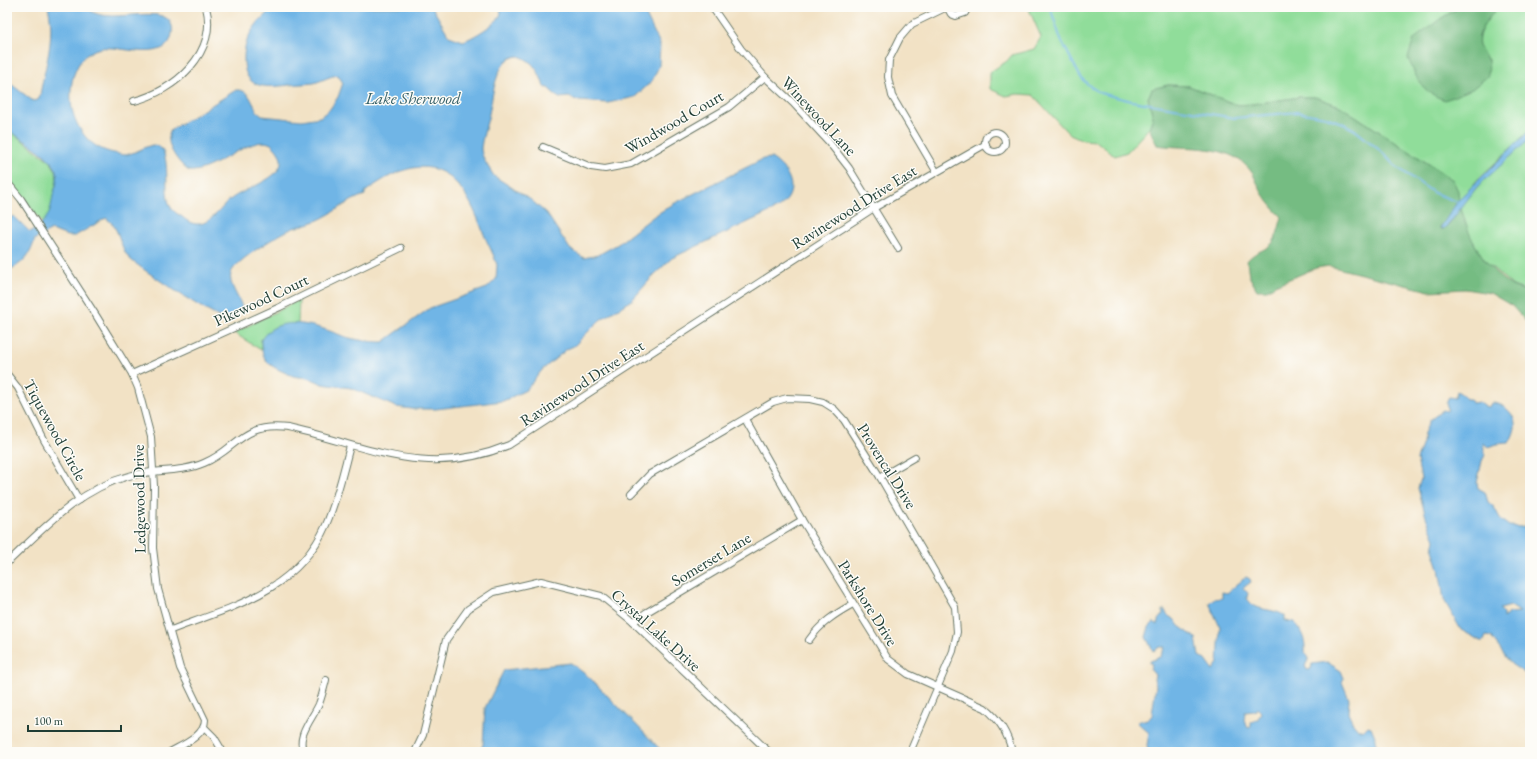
<svg xmlns="http://www.w3.org/2000/svg" width="1537" height="759" font-family="'EB Garamond',serif">
  <style>
    .green { fill: #90dd9a; stroke: #588d67 }
    .forest { fill: #74bc82; stroke: #4a7c5b }
    .water { fill: #6fb5e6; stroke: #47798d; fill-rule: evenodd }
    .lines { fill: none; stroke-linecap: round; stroke-linejoin: round }
    .stream { stroke: #6fb5e6; stroke-width: 2 }
    .street-casing { stroke: #697767; stroke-width: 8 }
    .street { stroke: #fff; stroke-width: 6 }
    .labels { text-anchor: middle; dominant-baseline: central; stroke-width: 3; stroke-linejoin: round; paint-order: stroke }
    .street-label { font-size: 16px; fill: #1f3d34; stroke: #fdfcf7 }
    .water-label { font-size: 17px; font-style: italic; fill: #376169; stroke: #fdfcf7 }
  </style>
  <rect width="100%" height="100%" fill="#fdfcf7"/>
  <filter id="ink" filterUnits="userSpaceOnUse"><feTurbulence type="fractalNoise" baseFrequency=".025" numOctaves="2"/><feDisplacementMap in="SourceGraphic" scale="8" xChannelSelector="R" yChannelSelector="G"/><feConvolveMatrix kernelMatrix="1 2 1 2 8 2 1 2 1" color-interpolation-filters="sRGB"/></filter>
  <filter id="wash" filterUnits="userSpaceOnUse"><feTurbulence type="fractalNoise" baseFrequency=".012" numOctaves="4" result="noise"/><feDisplacementMap in="SourceGraphic" scale="16" xChannelSelector="R" yChannelSelector="G"/><feGaussianBlur stdDeviation="0.9" result="paint"/><feColorMatrix in="noise" values="0 0 0 0 0 0 0 0 0 0 0 0 0 0 0 0 0 1.4 0 .05"/><feComposite in="paint" operator="in"/></filter>
  <g filter="url(#wash)">
    <rect width="100%" height="100%" fill="#f2e2c5"/>
    <g class="green">
      <path d="M 1028,7 L 1460,7 L 1440,19 L 1489,61 C 1486,57 1480,51 1479,45 C 1476,31 1490,17 1498,7 L 1530,7 L 1530,130 L 1477,180 L 1447,219 L 1449,224 C 1469,194 1499,159 1530,139 L 1530,292 L 1513,286 L 1486,262 L 1470,237 L 1461,208 L 1449,225 L 1440,229 L 1440,226 L 1450,214 L 1432,166 L 1340,106 L 1315,97 L 1300,97 L 1253,104 L 1237,105 L 1189,86 L 1168,85 L 1152,89 L 1148,98 L 1153,117 L 1149,128 L 1127,152 L 1115,156 L 1096,141 L 1083,140 L 1068,133 L 1033,95 L 1018,94 L 1006,96 L 990,89 L 990,72 L 1007,61 L 1012,55 L 1034,49 L 1041,37 Z"/>
      <polygon points="7,129 50,161 56,171 57,179 51,211 43,224 7,176"/>
      <path d="M 299,300 L 298,324 C 279,325 274,325 261,340 L 261,350 L 234,333 Z"/>
    </g>
    <g class="forest">
      <path d="M 1460,7 L 1498,7 C 1490,17 1473,34 1480,48 C 1488,62 1490,59 1488,76 L 1472,89 L 1445,100 C 1421,92 1417,79 1408,58 L 1414,39 L 1440,19 Z"/>
      <path d="M 1168,85 L 1189,86 L 1237,105 L 1253,104 L 1300,97 L 1315,97 L 1340,106 L 1453,180 L 1458,191 L 1459,199 L 1447,219 L 1440,226 L 1440,229 L 1443,229 L 1449,225 L 1461,207 C 1467,237 1486,269 1512,286 C 1517,289 1525,290 1530,292 L 1530,326 L 1512,306 L 1490,293 L 1465,289 L 1429,291 L 1329,266 L 1316,268 L 1275,285 L 1267,290 L 1257,290 L 1249,276 L 1247,261 C 1253,253 1260,252 1268,247 C 1277,242 1279,226 1282,217 C 1275,210 1268,202 1262,193 C 1259,187 1256,180 1253,174 C 1232,142 1189,150 1157,145 L 1149,128 L 1153,117 L 1148,98 L 1152,89 Z"/>
    </g>
    <g class="water">
      <path d="M 48,7 L 87,7 C 102,29 166,0 172,26 C 173,30 172,34 171,38 C 163,63 119,45 101,48 C 72,54 66,93 74,116 C 81,136 94,149 114,153 C 119,154 125,156 129,154 C 137,152 144,147 152,145 C 174,144 163,189 169,203 C 171,210 176,213 181,216 C 186,220 191,224 197,224 C 210,225 222,206 231,199 C 247,186 304,174 271,144 C 252,133 212,174 189,171 C 178,163 163,143 171,130 L 236,90 C 253,89 251,108 262,116 L 302,120 L 320,117 L 330,109 L 338,97 L 343,83 L 338,75 C 329,76 322,81 314,83 C 306,84 298,84 289,85 C 266,88 243,90 244,58 C 244,35 258,21 274,7 L 432,7 L 449,36 L 463,41 C 471,39 496,24 500,16 C 501,13 501,11 500,7 L 642,7 L 660,44 L 659,66 L 652,81 L 635,97 L 608,103 L 579,101 L 569,97 L 559,98 L 548,88 L 544,87 C 540,73 534,61 519,56 C 494,57 493,100 488,118 C 486,127 482,138 481,148 C 481,157 489,168 494,176 L 531,200 L 547,214 L 570,249 L 584,258 L 598,255 L 618,244 L 654,216 L 675,203 L 763,159 L 771,158 C 783,165 796,181 789,196 C 787,201 782,204 778,208 L 672,258 L 654,275 L 633,299 L 600,320 L 574,346 L 567,349 L 542,370 L 526,390 L 503,401 L 436,409 L 412,409 L 396,407 L 351,388 L 322,384 C 316,380 306,377 299,377 C 294,377 288,374 284,372 C 267,365 261,358 261,340 C 278,311 320,327 343,336 C 354,340 372,342 383,342 L 430,308 L 487,288 L 496,279 L 497,265 C 494,254 487,243 483,232 C 459,165 425,147 365,192 L 365,195 C 348,200 333,214 316,221 C 306,225 296,226 287,231 C 275,237 235,261 231,273 C 228,284 239,297 242,307 C 239,313 232,319 225,319 C 214,318 140,268 130,259 C 118,246 121,228 106,218 L 75,236 L 67,236 L 52,230 L 35,239 C 30,256 24,263 7,271 L 7,219 L 14,216 L 30,232 C 47,221 50,215 53,195 C 55,188 58,182 57,174 C 56,157 20,139 7,129 L 7,81 L 33,101 L 38,100 L 40,95 C 45,65 56,38 48,7 Z"/>
      <polygon points="1530,130 1530,139 1477,187 1449,224 1443,229 1440,228 1459,199"/>
      <path d="M 1457,391 L 1463,395 L 1466,399 L 1470,399 L 1472,403 L 1479,402 L 1484,406 L 1489,407 L 1491,403 C 1503,402 1517,415 1515,428 C 1514,434 1511,439 1509,443 L 1496,444 L 1488,447 L 1483,443 L 1485,455 L 1482,461 L 1477,483 L 1478,488 L 1485,492 L 1488,502 L 1494,507 L 1501,520 L 1509,526 L 1522,527 L 1530,523 L 1530,677 L 1511,664 L 1491,637 L 1486,636 L 1484,641 L 1481,641 L 1461,630 L 1444,600 L 1439,568 L 1433,550 L 1435,539 L 1426,517 L 1418,488 L 1421,479 L 1417,459 L 1423,443 L 1424,433 L 1430,420 L 1443,410 L 1447,411 L 1448,408 L 1446,404 L 1449,397 L 1455,398 ZM 1511,606 L 1520,612 L 1509,613 L 1503,618 L 1503,614 L 1500,609 Z"/>
      <path d="M 1246,577 L 1250,579 L 1251,582 L 1243,588 L 1248,593 L 1247,598 C 1255,613 1273,607 1285,616 L 1285,621 L 1294,622 C 1302,632 1306,640 1305,653 L 1309,658 L 1305,666 L 1307,670 L 1311,669 L 1312,664 L 1327,662 L 1341,671 L 1344,678 L 1342,682 L 1349,699 L 1348,712 L 1353,723 L 1358,729 L 1363,731 L 1368,726 L 1371,727 L 1376,739 L 1377,752 L 1297,752 L 1278,748 L 1265,752 L 1148,752 L 1147,745 L 1149,733 L 1137,722 L 1147,719 L 1152,715 L 1156,685 L 1154,679 L 1155,675 L 1150,669 L 1152,664 L 1148,662 L 1160,657 L 1165,647 L 1160,647 L 1153,651 L 1146,637 L 1149,627 L 1154,622 L 1158,625 L 1158,620 L 1163,614 L 1163,610 L 1165,610 L 1167,615 L 1175,620 L 1179,626 L 1196,638 L 1199,656 L 1206,660 L 1213,670 L 1218,663 L 1220,627 L 1209,603 L 1213,599 L 1222,598 L 1222,592 L 1227,593 ZM 1257,708 L 1261,712 L 1258,719 L 1251,723 L 1251,727 L 1248,728 L 1244,720 L 1245,712 L 1255,711 Z"/>
      <polygon points="571,663 590,678 663,752 478,752 483,745 485,708 504,670"/>
    </g>
    <g class="lines">
      <polyline class="stream" points="1050,7 1061,40 1080,76 1087,84 1100,93 1132,101 1235,118 1297,112 1326,117 1342,123 1355,130 1383,153 1394,165 1434,193 1458,202"/>
    </g>
  </g>
  <g filter="url(#ink)">
    <g class="lines">
      <g class="street-casing">
        <g id="street">
          <polyline points="712,7 741,49 765,77 793,103 828,141 849,168 898,248"/>
          <polyline points="947,7 951,14 956,16 965,13 968,7"/>
          <path d="M 134,101 C 175,91 218,53 206,7"/>
          <circle cx="995" cy="142" r="10"/>
          <polyline points="543,147 591,167 605,169 631,164 729,107 765,77"/>
          <polyline points="936,171 892,96 888,77 889,60 900,38 912,24 947,7"/>
          <path d="M 7,182 L 21,199 L 97,317 L 132,374 L 138,388 L 151,437 L 154,486 L 153,548 L 158,589 L 180,668 L 205,720 C 205,736 182,745 170,752"/>
          <polyline points="7,374 18,388 44,440 79,500"/>
          <polyline points="132,374 280,307 401,248"/>
          <path d="M 745,419 L 802,520 L 888,659 L 908,674 L 985,708 C 1000,720 1008,734 1012,752"/>
          <polyline points="880,477 915,457"/>
          <polyline points="631,494 650,474 773,402 787,398 810,399 823,402 834,409 844,420 880,477 955,607 957,632 953,651 910,752"/>
          <path d="M 7,563 C 43,529 79,489 129,476 C 153,469 181,473 204,463 C 238,449 241,422 288,428 C 369,446 425,480 509,445 L 874,208 L 986,144"/>
          <polyline points="633,622 647,612 802,520"/>
          <path d="M 171,630 C 232,607 297,591 326,525 C 337,500 343,472 350,446"/>
          <path d="M 809,640 C 821,623 835,614 853,604"/>
          <polyline points="204,727 214,737 223,752"/>
          <path d="M 304,752 C 295,737 313,718 319,704 C 322,696 324,688 326,680"/>
          <polyline points="415,752 423,735 446,640 468,609 494,592 541,581 601,596 633,622 769,752"/>
        </g>
      </g>
      <use href="#street" class="street"/>
    </g>
  </g>
  <g class="labels">
    <g class="street-label">
      <text transform="translate(819 116) rotate(47)">Winewood Lane</text>
      <text transform="translate(674 122) rotate(-30)">Windwood Court</text>
      <text transform="translate(854 207) rotate(-32)">Ravinewood Drive East</text>
      <text transform="translate(261 300) rotate(-25)">Pikewood Court</text>
      <text transform="translate(582 383) rotate(-33)">Ravinewood Drive East</text>
      <text transform="translate(55 430) rotate(61)">Tiquewood Circle</text>
      <text transform="translate(887 466) rotate(58)">Provencal Drive</text>
      <text transform="translate(139 499) rotate(-91)">Ledgewood Drive</text>
      <text transform="translate(711 559) rotate(-31)">Somerset Lane</text>
      <text transform="translate(868 603) rotate(58)">Parkshore Drive</text>
      <text transform="translate(656 630) rotate(42)">Crystal Lake Drive</text>
    </g>
    <g class="water-label">
      <text x="413" y="98">Lake Sherwood</text>
    </g>
  </g>
  <rect width="1537" height="759" fill="none" stroke="#fdfcf7" stroke-width="24"/>
  <path d="M28 725v6h93v-6" fill="none" stroke="#1f3d34" stroke-width="2"/>
  <text x="34" y="725" font-size="12" fill="#1f3d34" stroke="#fdfcf7" stroke-width="3" paint-order="stroke">100 m</text>
</svg>
